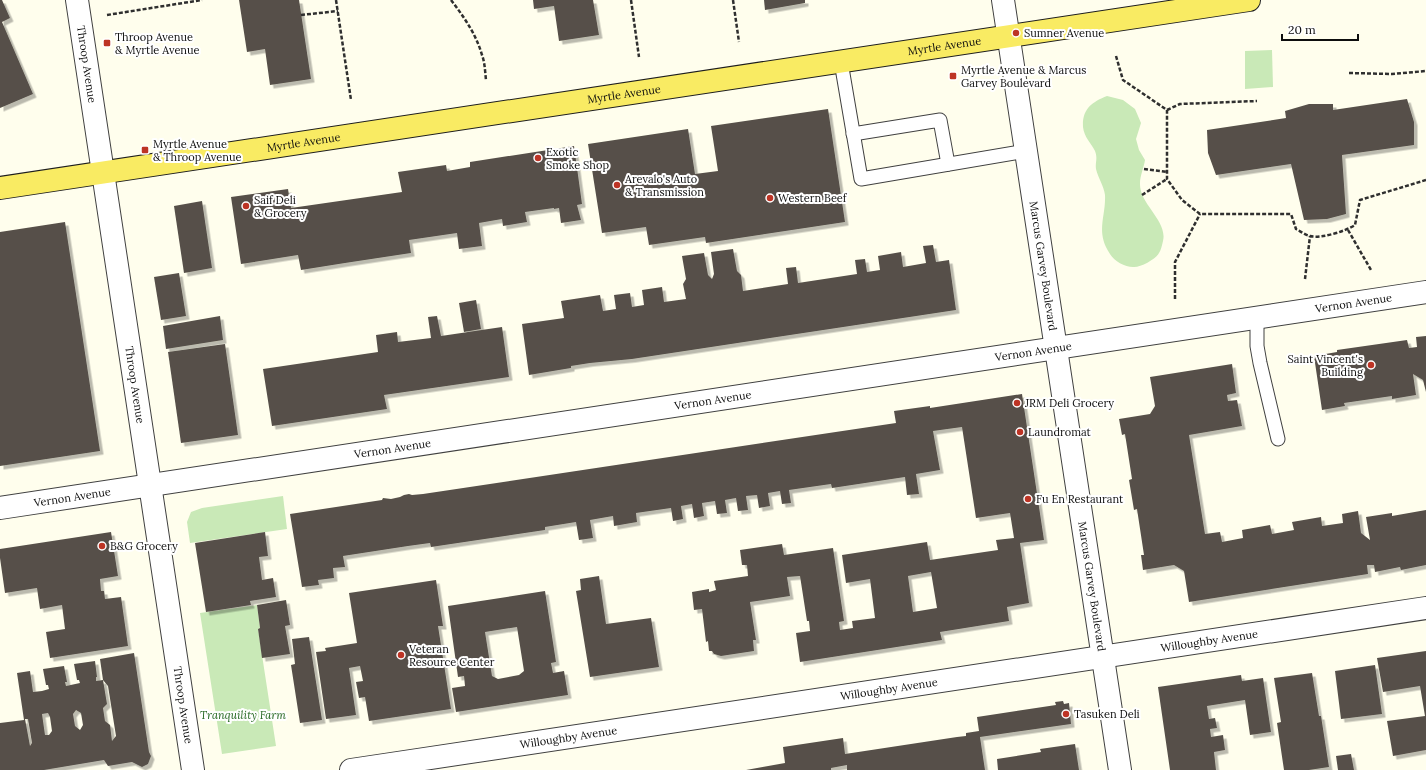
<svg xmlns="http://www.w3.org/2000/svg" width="1426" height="770" font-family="Lora,serif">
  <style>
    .green { fill: #c9e9b7 }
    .building { fill: #565049; fill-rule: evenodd; filter: url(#shadow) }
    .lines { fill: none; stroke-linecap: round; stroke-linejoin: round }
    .service-casing { stroke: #404040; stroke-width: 15 }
    .minor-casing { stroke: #404040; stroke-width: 24 }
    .primary-casing { stroke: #1e1e1e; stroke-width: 24 }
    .path { stroke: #2f2f2f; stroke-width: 2.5; stroke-dasharray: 4 2; stroke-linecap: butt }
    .service { stroke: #fff; stroke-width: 13 }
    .minor { stroke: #fff; stroke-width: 22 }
    .primary { stroke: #f9eb63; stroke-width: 22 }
    .poi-dot { fill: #bd3425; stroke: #fff; stroke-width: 1.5 }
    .labels { text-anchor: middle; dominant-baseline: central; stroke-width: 4; stroke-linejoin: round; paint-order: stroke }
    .poi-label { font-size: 11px; fill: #0d0d0d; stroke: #fff; text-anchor: start }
    .street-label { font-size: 11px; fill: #0d0d0d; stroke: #fff }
    .park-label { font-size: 11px; font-style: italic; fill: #21651d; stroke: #fff }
  </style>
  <defs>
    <filter id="shadow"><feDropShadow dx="3.5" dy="3.5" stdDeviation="0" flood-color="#0004"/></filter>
  </defs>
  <rect width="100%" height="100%" fill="#fffeed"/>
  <g class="green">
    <polygon points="1272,50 1273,87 1245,89 1245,51"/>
    <path d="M 1107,96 L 1123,100 L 1135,109 L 1141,123 L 1136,139 L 1139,150 L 1145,160 C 1144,167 1140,176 1140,183 C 1139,204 1168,221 1163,241 C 1162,245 1161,250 1159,253 C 1156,259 1140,268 1133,267 C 1125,267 1114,261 1110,254 C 1095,232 1106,217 1105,195 C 1104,186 1098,178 1096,169 C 1095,162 1098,159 1095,151 C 1091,143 1084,137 1083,127 C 1082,109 1092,102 1107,96 Z"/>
    <polygon points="283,496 287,529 190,543 187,522 191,512 202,508"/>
    <polygon points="257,605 260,628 258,629 276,746 222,754 200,613"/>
  </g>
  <g class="building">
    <polygon points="0,0 2,0 10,18 2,22 33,94 0,108"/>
    <polygon points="239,0 299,0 311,79 270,85 265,49 247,52"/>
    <polygon points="533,0 593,0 599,35 559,41 554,6 534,9"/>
    <polygon points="764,0 805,0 805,3 765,10"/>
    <polygon points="1407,99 1414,122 1414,145 1342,155 1346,214 1327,219 1304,220 1291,164 1216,175 1208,153 1207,130 1286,118 1285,111 1309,104 1333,104 1333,110"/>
    <polygon points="828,109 845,222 706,243 705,237 649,245 646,227 602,233 588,144 688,129 695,174 718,171 711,126"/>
    <polygon points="574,146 582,204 577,205 581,220 561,223 559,208 554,209 554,208 525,212 527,222 503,226 502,219 479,223 482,246 459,249 457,233 409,240 411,253 345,263 301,270 298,255 241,264 231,197 288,189 291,208 402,192 398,172 446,165 447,171 470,167 470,162"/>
    <polygon points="202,201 212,268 184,273 174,206"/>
    <polygon points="65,222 100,451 0,466 0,232"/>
    <polygon points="933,245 936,262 949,260 956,310 632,359 590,363 571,366 571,368 529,375 522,324 564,318 561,301 600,295 603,311 616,309 614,295 630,293 632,307 644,305 642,290 662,287 664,302 686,299 683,284 686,279 682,256 704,253 708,275 712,279 714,274 711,252 733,249 737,271 741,275 743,291 788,284 786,268 796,267 798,283 857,274 855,260 865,259 867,272 880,270 878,256 901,252 903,267 926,263 923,246"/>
    <polygon points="179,273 186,316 161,320 154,277"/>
    <polygon points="476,300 481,329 464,332 459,303"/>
    <polygon points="220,316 223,340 166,349 163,326"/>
    <polygon points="437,316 441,336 502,327 509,377 384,395 387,409 272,426 263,369 378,352 376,335 397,332 398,342 431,338 428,317"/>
    <polygon points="1426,336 1426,392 1423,380 1413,374 1416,395 1392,399 1392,396 1344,403 1345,406 1322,410 1314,356 1337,352 1337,350 1407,340 1409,348 1417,347 1416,337"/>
    <polygon points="225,344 238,435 181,443 168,352"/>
    <polygon points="1232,364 1236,393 1227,395 1228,401 1237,400 1242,426 1189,435 1205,534 1220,532 1222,542 1243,538 1242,530 1270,525 1272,534 1294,530 1292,522 1321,517 1322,526 1343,523 1342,514 1358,511 1361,533 1370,540 1366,517 1392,513 1392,516 1426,510 1426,565 1401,570 1400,567 1375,572 1374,565 1367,565 1368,574 1189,602 1184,571 1174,565 1143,570 1141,555 1144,555 1137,509 1134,510 1129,480 1132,479 1125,434 1122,435 1119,419 1150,414 1155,406 1150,377"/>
    <path d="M 1022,394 L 1044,540 L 1020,543 L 1029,603 L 1007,607 L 1009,621 L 940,632 L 942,640 L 800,662 L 796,633 L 810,631 L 809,621 L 807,621 L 800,576 L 787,577 L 790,596 L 750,602 L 756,640 L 753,640 L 754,651 L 721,656 L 714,654 L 712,651 L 709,651 L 708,641 L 706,642 L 702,609 L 694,610 L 692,592 L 709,589 L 709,592 L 716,590 L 714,581 L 748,576 L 747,565 L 742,565 L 740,550 L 782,544 L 784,555 L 833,548 L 844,621 L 839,622 L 840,630 L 853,628 L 852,621 L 875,618 L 870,579 L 846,583 L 842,555 L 927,542 L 930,560 L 998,550 L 996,540 L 1014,538 L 1010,513 L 976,518 L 962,427 L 933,431 L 940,470 L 916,474 L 919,494 L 907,495 L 905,477 L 832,488 L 831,484 L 789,490 L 791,503 L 782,504 L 780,491 L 768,493 L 770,506 L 759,508 L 757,495 L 746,496 L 748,510 L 738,511 L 736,498 L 725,500 L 727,513 L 717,514 L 715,501 L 702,503 L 704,516 L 694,518 L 692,504 L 681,506 L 683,519 L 673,521 L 671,508 L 636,513 L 637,522 L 614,526 L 613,516 L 590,520 L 593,538 L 579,540 L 576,522 L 545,527 L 545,530 L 431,547 L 430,543 L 408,546 L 343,556 L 345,567 L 333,568 L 334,578 L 318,580 L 319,585 L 302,587 L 290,514 L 382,500 L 383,498 L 391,499 L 400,497 L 404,495 L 409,494 L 412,495 L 423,494 L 896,423 L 894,411 L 930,406 L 930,408 ZM 931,572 L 937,608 L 913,612 L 908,576 Z"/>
    <polygon points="111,532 118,576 100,579 101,591 104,591 105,599 121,597 128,646 50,658 46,632 65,629 62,605 40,609 37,588 5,593 0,558 0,549"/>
    <polygon points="265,532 268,556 259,557 262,580 273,578 276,597 250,601 251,605 206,612 195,543"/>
    <polygon points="599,576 606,624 651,618 659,667 590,677 576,591 581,590 580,579"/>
    <polygon points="436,580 443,626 438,626 451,709 369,721 365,697 359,698 356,682 363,681 360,666 349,668 356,715 326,719 316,652 326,651 325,648 357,643 349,593"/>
    <path d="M 545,591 L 556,662 L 551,663 L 553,673 L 564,671 L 568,695 L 456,712 L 452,688 L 465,686 L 464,676 L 458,677 L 448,606 ZM 517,627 L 524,671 L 519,675 L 498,679 L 492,676 L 485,632 Z"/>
    <polygon points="286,600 290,625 285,626 290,654 262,658 258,629 260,628 257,605"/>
    <polygon points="309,637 322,720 300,723 291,665 295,664 292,639"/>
    <polygon points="1426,651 1426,750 1393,756 1387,721 1425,716 1420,686 1383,692 1377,658"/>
    <path d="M 134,653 L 149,752 L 151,756 L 148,764 L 142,767 L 132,762 L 108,766 L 104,760 L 44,770 L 0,770 L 0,723 L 24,720 L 17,673 L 30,671 L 33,692 L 42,691 L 49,689 L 48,685 L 46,685 L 43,669 L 64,666 L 67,682 L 65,682 L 66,686 L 80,683 L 79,680 L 77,680 L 74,664 L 95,661 L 97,677 L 96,677 L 96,681 L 103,680 L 100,659 ZM 103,680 L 108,686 L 116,736 L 112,741 L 110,725 L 105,721 L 103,708 L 107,704 ZM 76,710 L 81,713 L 83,725 L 80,730 L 75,726 L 73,714 ZM 48,713 L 50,717 L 52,731 L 49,735 L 45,735 L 42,714 ZM 25,719 L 28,719 L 32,743 L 30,746 Z"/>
    <polygon points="1375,665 1382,714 1341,719 1335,671"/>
    <polygon points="1312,673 1319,716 1321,716 1329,767 1309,770 1284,770 1277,723 1281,722 1274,678"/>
    <polygon points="1241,675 1242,681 1263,678 1271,732 1250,735 1245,700 1207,706 1209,719 1215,718 1217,728 1210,729 1211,737 1223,735 1225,750 1214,752 1216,770 1170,770 1158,687"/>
    <polygon points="1063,701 1064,704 1069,703 1071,724 980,737 985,770 847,770 847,765 831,768 831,770 746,770 785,763 783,747 843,738 845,754 957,737 966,736 966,733 979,731 977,717 1056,705 1055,702"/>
    <polygon points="1075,744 1079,770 998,770 997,759 1041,752 1040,749"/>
    <polygon points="1351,754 1354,770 1338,770 1336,756"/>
  </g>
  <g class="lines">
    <g class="service-casing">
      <g id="service">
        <polyline points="841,62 861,179 1026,151"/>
        <polyline points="853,134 940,120 948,164"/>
        <polyline points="1257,318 1257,346 1260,363 1278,439"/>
      </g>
    </g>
    <g class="minor-casing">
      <g id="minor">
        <path id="s1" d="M 77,0 L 193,770"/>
        <path id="s2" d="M 1003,0 L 1120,770"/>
        <path id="s3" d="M 0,508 L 1426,292"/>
        <path id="s4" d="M 351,770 L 1426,608"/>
      </g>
    </g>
    <g class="primary-casing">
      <g id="primary">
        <path id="s5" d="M 0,188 L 1249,0"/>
      </g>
    </g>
    <g class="path">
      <polyline points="336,0 351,100"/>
      <path d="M 451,0 C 464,17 476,34 482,55 C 485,63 485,72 486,80"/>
      <polyline points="631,0 639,57"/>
      <polyline points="733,0 739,42"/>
      <polyline points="107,15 202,0"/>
      <polyline points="301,15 338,11"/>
      <path d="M 1116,56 L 1123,80 L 1167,110 L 1167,179 L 1182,200 L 1200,214 L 1291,214 L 1296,229 C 1300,231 1305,235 1310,236 C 1321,239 1346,231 1355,225 L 1360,200 L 1426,180"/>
      <polyline points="1349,73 1392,74 1426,71"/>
      <polyline points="1167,110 1180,104 1257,101"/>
      <polyline points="1144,169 1167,172"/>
      <polyline points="1142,195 1167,179"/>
      <polyline points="1348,230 1371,270"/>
      <polyline points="1305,279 1310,236"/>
      <polyline points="1175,299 1175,262 1200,214"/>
    </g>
    <use href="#service" class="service"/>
    <use href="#minor" class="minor"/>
    <use href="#primary" class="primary"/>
  </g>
  <g class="poi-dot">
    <circle cx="1016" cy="33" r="4"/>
    <rect x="103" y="39" width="8" height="8" rx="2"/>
    <rect x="949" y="72" width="8" height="8" rx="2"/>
    <rect x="141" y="146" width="8" height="8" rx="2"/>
    <circle cx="538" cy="158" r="4"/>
    <circle cx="617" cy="185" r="4"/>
    <circle cx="770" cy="198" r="4"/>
    <circle cx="246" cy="206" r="4"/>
    <circle cx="1371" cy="365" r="4"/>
    <circle cx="1017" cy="403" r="4"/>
    <circle cx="1020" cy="432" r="4"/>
    <circle cx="1028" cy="499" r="4"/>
    <circle cx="102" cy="546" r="4"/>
    <circle cx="401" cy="655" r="4"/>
    <circle cx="1066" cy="714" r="4"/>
  </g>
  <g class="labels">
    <g class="poi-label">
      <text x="1024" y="33">Sumner Avenue</text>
      <text x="115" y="37">Throop Avenue<tspan x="115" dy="13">&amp; Myrtle Avenue</tspan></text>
      <text x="961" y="70">Myrtle Avenue &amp; Marcus<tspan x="961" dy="13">Garvey Boulevard</tspan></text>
      <text x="153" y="144">Myrtle Avenue<tspan x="153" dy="13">&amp; Throop Avenue</tspan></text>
      <text x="546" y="152">Exotic<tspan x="546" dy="13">Smoke Shop</tspan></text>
      <text x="625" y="179">Arevalo's Auto<tspan x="625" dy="13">&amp; Transmission</tspan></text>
      <text x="778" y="198">Western Beef</text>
      <text x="254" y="200">Saif Deli<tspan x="254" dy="13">&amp; Grocery</tspan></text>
      <text x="1363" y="359" text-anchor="end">Saint Vincent's<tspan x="1363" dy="13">Building</tspan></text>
      <text x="1025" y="403">JRM Deli Grocery</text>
      <text x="1028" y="432">Laundromat</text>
      <text x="1036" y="499">Fu En Restaurant</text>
      <text x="110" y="546">B&amp;G Grocery</text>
      <text x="409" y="649">Veteran<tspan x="409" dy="13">Resource Center</tspan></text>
      <text x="1074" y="714">Tasuken Deli</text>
    </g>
    <g class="street-label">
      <text stroke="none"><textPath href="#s5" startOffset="955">Myrtle Avenue</textPath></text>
      <text stroke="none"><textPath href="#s1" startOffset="65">Throop Avenue</textPath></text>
      <text stroke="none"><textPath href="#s5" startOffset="631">Myrtle Avenue</textPath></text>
      <text stroke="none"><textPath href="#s5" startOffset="307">Myrtle Avenue</textPath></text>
      <text stroke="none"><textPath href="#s2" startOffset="269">Marcus Garvey Boulevard</textPath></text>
      <text stroke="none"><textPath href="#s3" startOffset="1369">Vernon Avenue</textPath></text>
      <text stroke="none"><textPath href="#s3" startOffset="1045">Vernon Avenue</textPath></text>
      <text stroke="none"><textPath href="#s1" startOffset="389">Throop Avenue</textPath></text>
      <text stroke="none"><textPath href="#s3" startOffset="721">Vernon Avenue</textPath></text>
      <text stroke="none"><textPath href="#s3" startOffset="397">Vernon Avenue</textPath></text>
      <text stroke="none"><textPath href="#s3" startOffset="73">Vernon Avenue</textPath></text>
      <text stroke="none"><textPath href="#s2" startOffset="593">Marcus Garvey Boulevard</textPath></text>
      <text stroke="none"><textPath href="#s4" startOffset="868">Willoughby Avenue</textPath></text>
      <text stroke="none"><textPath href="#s4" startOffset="544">Willoughby Avenue</textPath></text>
      <text stroke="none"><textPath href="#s1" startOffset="713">Throop Avenue</textPath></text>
      <text stroke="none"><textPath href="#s4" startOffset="220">Willoughby Avenue</textPath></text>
    </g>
    <g class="park-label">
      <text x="243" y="715">Tranquility Farm</text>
    </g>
  </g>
  <path d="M1282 34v6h76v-6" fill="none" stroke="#0d0d0d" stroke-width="2"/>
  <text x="1288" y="34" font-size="12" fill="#0d0d0d" stroke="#ffffff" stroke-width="3" paint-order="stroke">20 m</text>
</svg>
